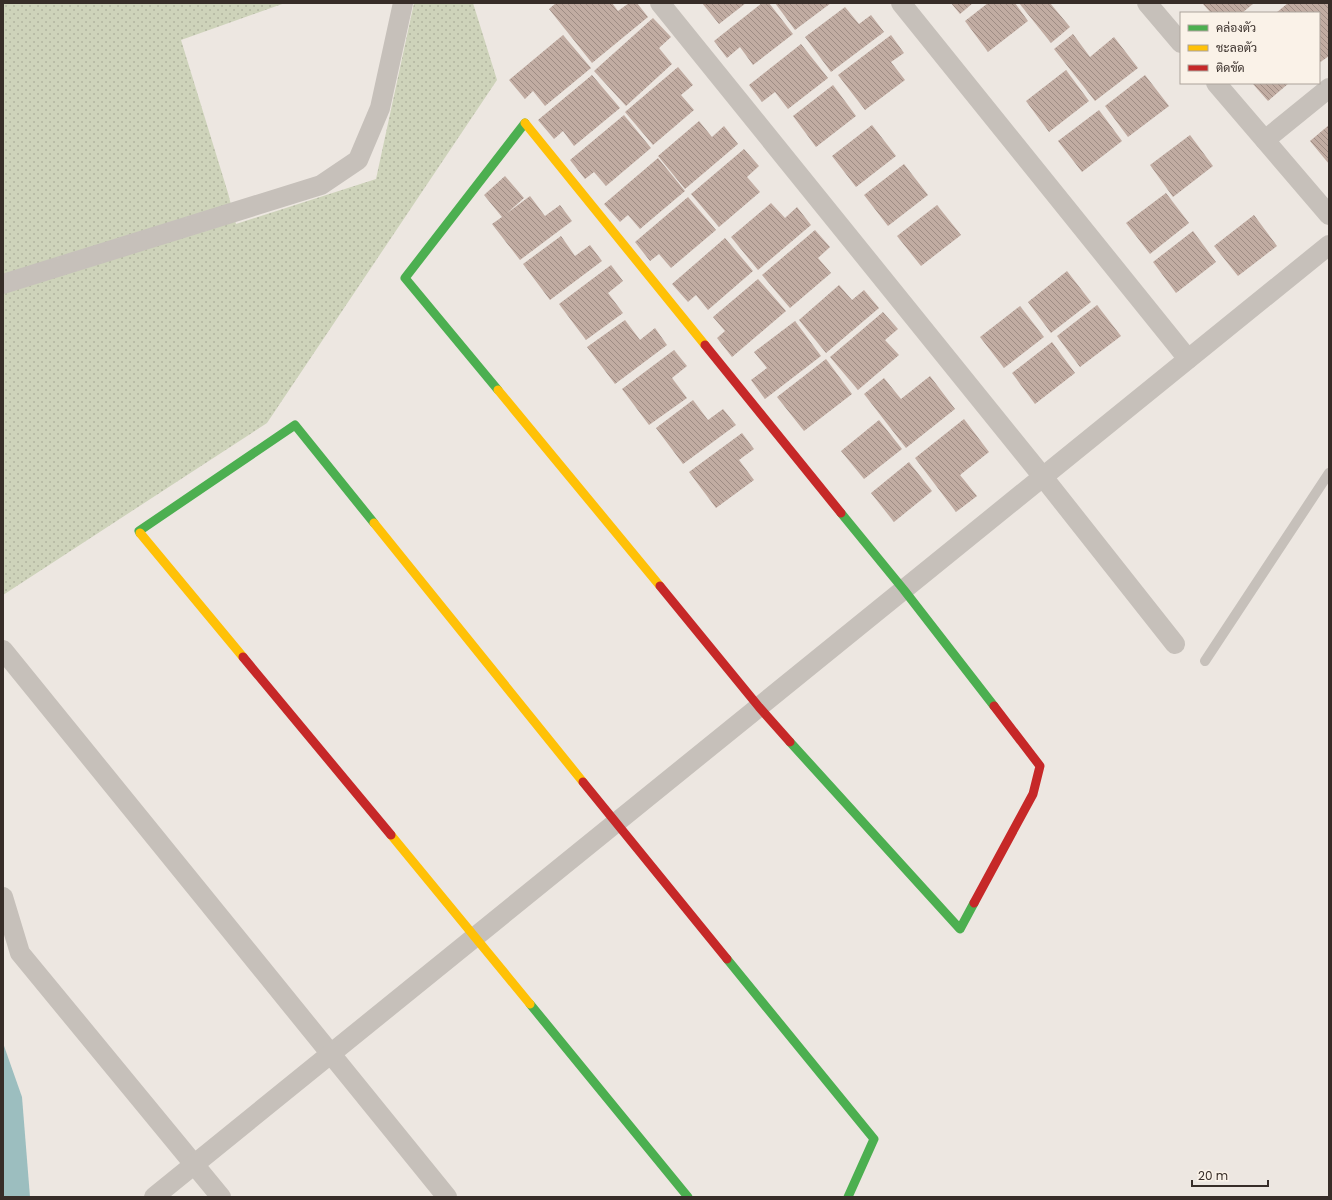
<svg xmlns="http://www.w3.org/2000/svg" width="1332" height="1200" font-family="Poppins,Sarabun,sans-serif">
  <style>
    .grass { fill: url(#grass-dots) }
    .water { fill: #9cbebf }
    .building { fill: url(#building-back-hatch) }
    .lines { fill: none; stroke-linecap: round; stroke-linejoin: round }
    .lane { stroke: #c6c0ba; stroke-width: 10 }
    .street { stroke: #c6c0ba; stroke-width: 20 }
    .fast { stroke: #4caf50; stroke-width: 9 }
    .slow { stroke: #ffc107; stroke-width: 9 }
    .jam { stroke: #c62828; stroke-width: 9 }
  </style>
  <defs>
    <pattern id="grass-dots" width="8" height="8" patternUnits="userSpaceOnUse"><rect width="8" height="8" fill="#ced3ba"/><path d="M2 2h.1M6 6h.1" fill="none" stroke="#b2b5a0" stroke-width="1.8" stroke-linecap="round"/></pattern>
    <pattern id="building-back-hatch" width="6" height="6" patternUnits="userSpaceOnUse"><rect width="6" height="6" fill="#c1aca2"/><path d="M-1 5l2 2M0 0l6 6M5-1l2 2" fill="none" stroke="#9e8c84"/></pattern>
  </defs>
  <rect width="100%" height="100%" fill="#ede7e1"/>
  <polygon class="grass" points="3,3 285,3 181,40 228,193 236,224 376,179 414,3 473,3 497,80 267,423 3,595"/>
  <polygon class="water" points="3,1043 22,1097 30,1197 3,1197"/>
  <g class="building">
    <polygon points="556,3 612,3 618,11 629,3 637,3 648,17 592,63 549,9"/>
    <polygon points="702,3 746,3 719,24"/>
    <polygon points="762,3 769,3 793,34 753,65 740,47 727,58 714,41"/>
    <polygon points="775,3 831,3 795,30"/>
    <polygon points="951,3 973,3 960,14"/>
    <polygon points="988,3 1015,3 1028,21 988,52 965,21"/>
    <polygon points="1019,3 1050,3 1070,27 1051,43"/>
    <polygon points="1202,3 1254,3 1242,13 1211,13"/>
    <polygon points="1288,3 1329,3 1329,56 1319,63 1319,13 1276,13"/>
    <polygon points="845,7 859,24 871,15 884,32 831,72 805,37"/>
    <polygon points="653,18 671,37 659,48 672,64 626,106 594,71"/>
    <polygon points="1073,34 1090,57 1114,37 1138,68 1095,101 1054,49"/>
    <polygon points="563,35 591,68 545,106 533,91 525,99 509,80"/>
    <polygon points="891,35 904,53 891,62 905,80 865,110 838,75"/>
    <polygon points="801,44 828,78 788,109 775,92 762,102 749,85"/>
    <polygon points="678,67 693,85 681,95 694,110 653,145 625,112"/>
    <polygon points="1066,70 1089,101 1049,132 1026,101"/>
    <polygon points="592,75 620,108 574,146 563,131 554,139 538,120"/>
    <polygon points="1145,75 1169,106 1128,137 1105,106"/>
    <polygon points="1252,83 1289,83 1268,101"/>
    <polygon points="833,85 856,116 816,147 793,116"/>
    <polygon points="1099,110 1122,141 1082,172 1058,141"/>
    <polygon points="624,115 651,148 606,186 594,172 585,179 570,160"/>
    <polygon points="699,121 712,137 724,126 738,144 685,189 658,156"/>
    <polygon points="872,125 896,156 856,187 832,156"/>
    <polygon points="1329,125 1329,164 1310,141"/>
    <polygon points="1190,135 1213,166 1173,197 1150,165"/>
    <polygon points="744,149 759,166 747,177 760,192 719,227 691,194"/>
    <polygon points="658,158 685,191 640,229 628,215 620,222 604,204"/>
    <polygon points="904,164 928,195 888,226 864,195"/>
    <polygon points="505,176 524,198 506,214 530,196 545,216 560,205 572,221 520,260 492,224 502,217 484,195"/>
    <polygon points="1166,193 1189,223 1150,254 1126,223"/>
    <polygon points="688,197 716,230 671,268 659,254 650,261 635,242"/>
    <polygon points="771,203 785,218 797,207 811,225 758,270 731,237"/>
    <polygon points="937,205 961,235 921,266 897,236"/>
    <polygon points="1254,215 1277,246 1238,276 1214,246"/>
    <polygon points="815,230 830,247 818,258 831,273 790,308 762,275"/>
    <polygon points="1193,231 1216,262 1176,293 1153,262"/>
    <polygon points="561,236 575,256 590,245 602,261 550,300 523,264"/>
    <polygon points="725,238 753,271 708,310 696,295 688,302 672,284"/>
    <polygon points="611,265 623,281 608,293 623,313 586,340 559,304"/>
    <polygon points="1067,271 1091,302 1051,333 1028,302"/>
    <polygon points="758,279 786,311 732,357 717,338 725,331 713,317"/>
    <polygon points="839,285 852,300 864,290 879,308 826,353 799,320"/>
    <polygon points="1097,305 1121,336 1080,367 1057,336"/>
    <polygon points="1020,306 1044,337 1004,368 980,337"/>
    <polygon points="883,312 898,329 885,340 899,355 858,390 830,357"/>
    <polygon points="625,320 640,340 655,328 667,345 615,384 587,347"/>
    <polygon points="795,321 821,356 765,399 751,380 767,368 754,352"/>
    <polygon points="1052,342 1075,373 1035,404 1012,373"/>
    <polygon points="674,350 687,366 672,378 687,398 649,425 622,389"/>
    <polygon points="826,359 852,394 804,431 777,397"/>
    <polygon points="930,376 955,409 906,448 864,394 884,378 901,399"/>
    <polygon points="693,400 708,420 723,409 736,425 683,464 656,428"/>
    <polygon points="964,419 989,452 960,475 977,496 956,512 915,458"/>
    <polygon points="879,420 902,449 864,479 841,451"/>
    <polygon points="742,433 754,449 739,460 754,480 716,508 689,472"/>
    <polygon points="909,462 932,491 894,522 871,493"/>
  </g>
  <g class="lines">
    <polyline class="lane" points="1205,661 1329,473"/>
    <g class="street">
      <polyline points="660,3 1043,477 1175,644"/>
      <polyline points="901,3 1188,359"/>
      <polyline points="1147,3 1181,43"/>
      <polyline points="1216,83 1329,215"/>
      <polyline points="1265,140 1329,88"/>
      <polyline points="3,284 321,185 358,160 380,108 403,3"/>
      <polyline points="3,650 447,1197"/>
      <polyline points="3,897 20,953 221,1197"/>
      <polyline points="154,1197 1329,245"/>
    </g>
    <g class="fast">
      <polyline points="498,390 405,278 525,123"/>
      <polyline points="841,513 904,590 994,706"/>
      <polyline points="140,533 139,531 295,425 374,523"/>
      <polyline points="790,742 960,929 974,903"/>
      <polyline points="727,959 874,1139 848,1197"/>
      <polyline points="530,1004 688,1197"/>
    </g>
    <g class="slow">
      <polyline points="525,123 705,345"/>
      <polyline points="498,390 660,586"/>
      <polyline points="374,523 583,782"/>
      <polyline points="140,533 243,657"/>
      <polyline points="391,835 530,1004"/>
    </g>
    <g class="jam">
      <polyline points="705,345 841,513"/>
      <polyline points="660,586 759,707 790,742"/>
      <polyline points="243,657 391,835"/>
      <polyline points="583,782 727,959"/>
      <polyline points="974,903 1033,794 1040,766 994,706"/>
    </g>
  </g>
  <rect width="1332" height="1200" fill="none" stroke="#372d28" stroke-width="8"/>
  <rect x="1180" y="12" width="140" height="72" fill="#faf2e8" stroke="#aca39b"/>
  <rect x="1188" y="25" width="20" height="6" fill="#4caf50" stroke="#aca39b"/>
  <text x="1216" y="32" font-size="12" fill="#372d28">คล่องตัว</text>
  <rect x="1188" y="45" width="20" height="6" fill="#ffc107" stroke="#aca39b"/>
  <text x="1216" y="52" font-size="12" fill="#372d28">ชะลอตัว</text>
  <rect x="1188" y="65" width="20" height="6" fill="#c62828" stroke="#aca39b"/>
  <text x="1216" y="72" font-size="12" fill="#372d28">ติดขัด</text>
  <path d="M1192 1180v6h76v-6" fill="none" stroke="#372d28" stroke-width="2"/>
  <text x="1198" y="1180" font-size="12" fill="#372d28" stroke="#faf2e8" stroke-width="3" paint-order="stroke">20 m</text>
</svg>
